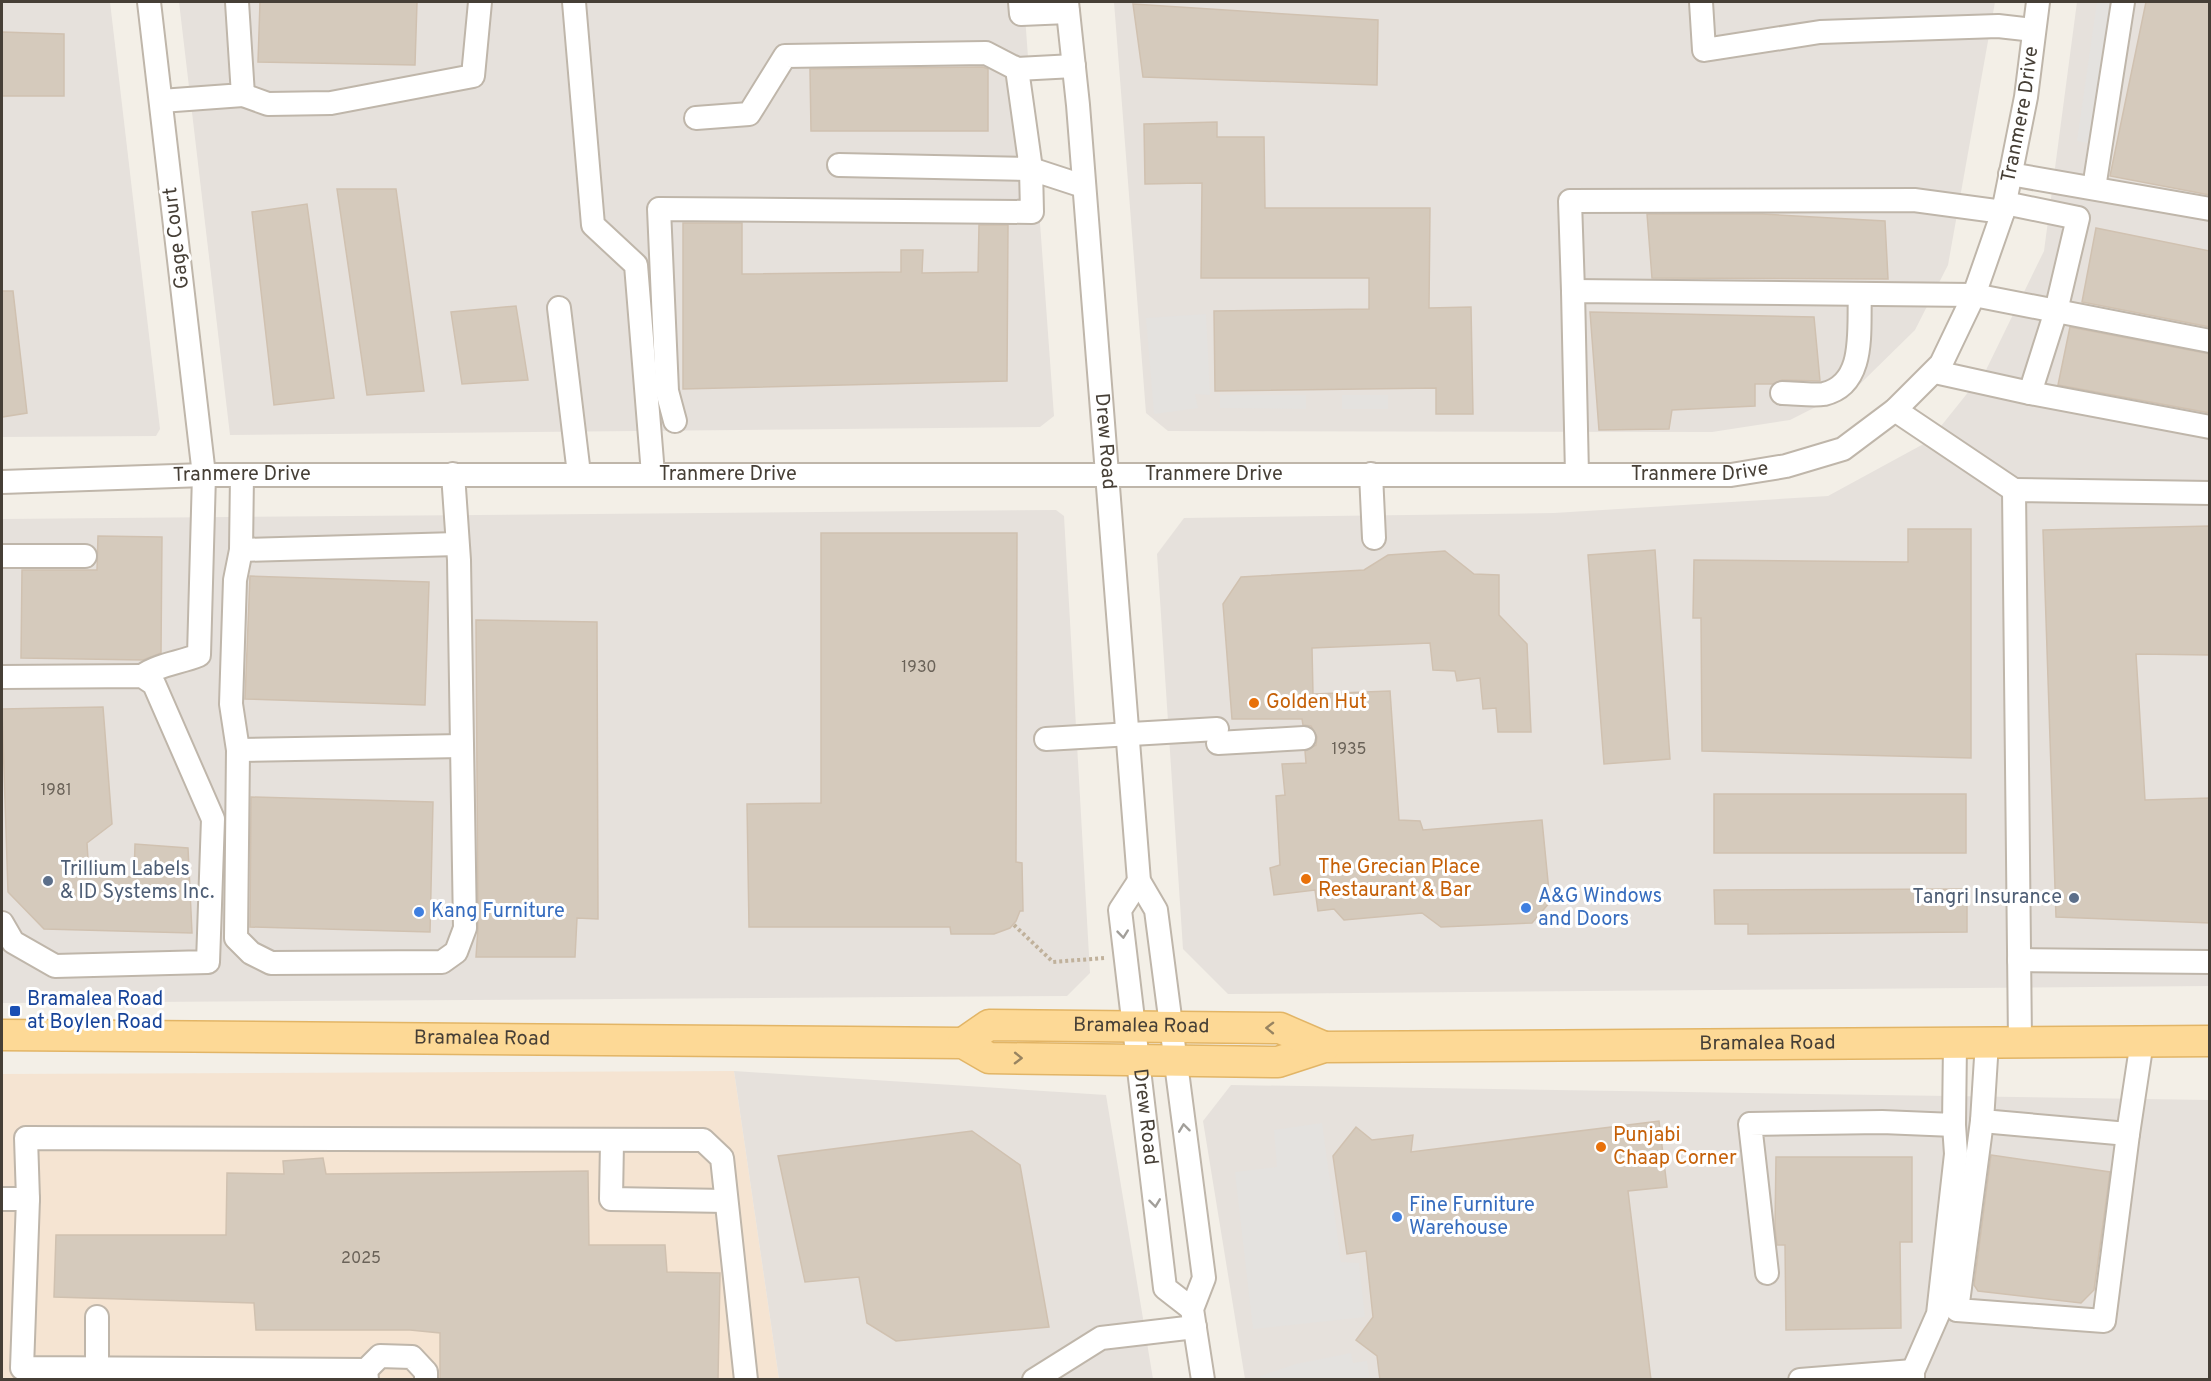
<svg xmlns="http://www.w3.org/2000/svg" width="2211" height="1381" font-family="Overpass,sans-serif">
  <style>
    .commercial { fill: #f5e4d2 }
    .industrial { fill: #e6e1dc }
    .parking { fill: #e4e2df }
    .building { fill: #d5cabc; stroke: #d0c1b0; stroke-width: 1.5 }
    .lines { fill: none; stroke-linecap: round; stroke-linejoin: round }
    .minor-casing { stroke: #bfb6aa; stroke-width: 26 }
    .major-casing { stroke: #e2b566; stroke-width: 33 }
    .path { stroke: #c0b19b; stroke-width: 4; stroke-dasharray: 3 3; stroke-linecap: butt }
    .minor { stroke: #fff; stroke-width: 22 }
    .major { stroke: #fdd996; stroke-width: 30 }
    .oneway { stroke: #a29f9a }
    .oneway2 { stroke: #988461 }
    .food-dot { fill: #e8710a; stroke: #fff; stroke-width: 2 }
    .service-dot { fill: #5c6f8a; stroke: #fff; stroke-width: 2 }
    .shop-dot { fill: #3f7fe0; stroke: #fff; stroke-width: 2 }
    .transit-dot { fill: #1a4fb4; stroke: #fff; stroke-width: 2 }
    .labels { text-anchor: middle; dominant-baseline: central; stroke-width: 6; stroke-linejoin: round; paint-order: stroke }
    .number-label { font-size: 16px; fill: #6a6258 }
    .street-label { font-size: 20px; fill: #463f36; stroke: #fff }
    .food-label { font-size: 20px; fill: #c56008; stroke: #fff; text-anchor: start }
    .service-label { font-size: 20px; fill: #4e5e75; stroke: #fff; text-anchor: start }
    .shop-label { font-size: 20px; fill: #366cbe; stroke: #fff; text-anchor: start }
    .transit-label { font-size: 20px; fill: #164399; stroke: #fff; text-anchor: start }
  </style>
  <rect width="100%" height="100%" fill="#f3efe7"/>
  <polygon class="commercial" points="734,1071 779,1379 2,1379 2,1074"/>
  <g class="industrial">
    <polygon points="2,2 110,2 160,429 156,436 2,437"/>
    <polygon points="179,2 1024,2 1054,416 1040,427 230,435"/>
    <polygon points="1114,2 1995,2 1948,265 1915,330 1859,385 1790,420 1712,432 1168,431 1146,413"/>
    <polygon points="2077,2 2209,2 2209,986 1228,994 1183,949 1157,554 1184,518 1554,513 1828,496 1929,441 1986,370 2044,251"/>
    <polygon points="1056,510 1064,516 1090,973 1067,996 2,1003 2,519"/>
    <polygon points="734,1071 1106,1095 1153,1379 779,1379"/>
    <polygon points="1231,1085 2209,1100 2209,1379 1245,1379 1203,1121"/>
  </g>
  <g class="parking">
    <polygon points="2097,2 2119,2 2098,145 2077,141"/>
    <polygon points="1206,314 1210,395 1195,394 1198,408 1154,414 1146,318"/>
    <polygon points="1220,395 1306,395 1306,409 1220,408"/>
    <rect x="1342" y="395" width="46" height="14"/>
    <polygon points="1322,1123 1341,1262 1359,1263 1365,1317 1253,1329 1235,1172 1277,1167 1274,1130"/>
    <polygon points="1351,1353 1353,1363 1367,1361 1370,1379 1261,1379 1260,1376 1296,1364"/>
  </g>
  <g class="building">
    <polygon points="260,2 417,2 415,65 258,62"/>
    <polygon points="2146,2 2210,2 2210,195 2110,176"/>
    <polygon points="1133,4 1378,20 1377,85 1143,77"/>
    <polygon points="2,32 64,34 64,96 2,96"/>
    <polygon points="983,67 988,69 988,131 811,131 810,69"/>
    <polygon points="1217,122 1217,137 1264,137 1265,208 1430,208 1429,308 1471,307 1473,414 1436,414 1436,388 1215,391 1214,311 1369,309 1369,278 1201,278 1202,183 1145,184 1144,124"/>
    <polygon points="337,189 396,189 424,391 367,395"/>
    <polygon points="307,204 334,398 274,405 252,212"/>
    <polygon points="1647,214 1762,214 1885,221 1888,279 1652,278"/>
    <polygon points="683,223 742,223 742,274 901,272 901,250 923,250 922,273 978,272 979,225 1008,225 1007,381 683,389"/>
    <polygon points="2096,228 2210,251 2210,327 2082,302"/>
    <polygon points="2,291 13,291 27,413 2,417"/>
    <polygon points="516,306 528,380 462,384 451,312"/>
    <polygon points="1590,312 1814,317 1820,381 1782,380 1773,384 1755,384 1755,406 1672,410 1669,429 1599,430"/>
    <polygon points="2070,327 2210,354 2210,413 2058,385"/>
    <polygon points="2210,526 2210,655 2136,654 2145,800 2210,798 2210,923 2056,917 2043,530"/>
    <polygon points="1908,529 1971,529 1971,758 1702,751 1701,618 1693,618 1694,560 1908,562"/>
    <polygon points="821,533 1017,533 1016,862 1022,863 1023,911 1020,911 1016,921 1010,928 994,934 951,934 950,927 749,927 747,804 821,803"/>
    <polygon points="98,536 162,537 161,653 143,660 21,658 22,570 97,570"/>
    <polygon points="1655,550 1670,759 1604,764 1588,555"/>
    <polygon points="1445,551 1474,574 1499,575 1499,615 1527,644 1531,732 1498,732 1496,708 1483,709 1480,678 1457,681 1455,671 1433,670 1430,643 1312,648 1313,694 1390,691 1399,820 1420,821 1423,830 1542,820 1550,902 1532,923 1441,927 1422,913 1344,920 1334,909 1318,911 1315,890 1274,895 1270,868 1280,865 1276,796 1285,795 1282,764 1306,763 1305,751 1316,745 1317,737 1311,726 1303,725 1302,719 1232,719 1223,604 1241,577 1364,570 1388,555"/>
    <polygon points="250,576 429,582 425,705 245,699"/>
    <polygon points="476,620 597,622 598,919 577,918 575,957 476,957 478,928"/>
    <polygon points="103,707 112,824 87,843 89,876 134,877 135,844 188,848 192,933 44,929 8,892 2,709"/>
    <rect x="1714" y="794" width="252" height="59"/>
    <polygon points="251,797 433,802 430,932 250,927"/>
    <polygon points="1967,889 1967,932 1748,934 1748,924 1715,924 1714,890"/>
    <polygon points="1659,1121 1667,1187 1628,1191 1651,1380 1380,1380 1377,1356 1356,1340 1373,1317 1366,1251 1347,1254 1333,1156 1356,1127 1372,1140 1413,1135 1411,1152"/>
    <polygon points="972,1131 1020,1165 1049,1327 896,1341 867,1323 859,1277 805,1282 778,1156"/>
    <polygon points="1991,1155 2110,1172 2094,1290 2081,1303 1978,1291 1974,1285"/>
    <polygon points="1776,1157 1912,1157 1912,1242 1900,1242 1901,1328 1786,1330 1785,1245 1777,1245 1775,1228"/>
    <polygon points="323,1158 326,1174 588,1171 589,1245 665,1245 667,1272 720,1273 718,1380 440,1380 440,1333 410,1330 256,1330 254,1303 54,1297 56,1235 226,1235 227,1173 284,1174 283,1161"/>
  </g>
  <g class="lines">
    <g class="minor-casing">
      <g id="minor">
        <polyline points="574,2 593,225 636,265 653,474"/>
        <polyline points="1020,2 1021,14 1068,12"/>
        <path id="s1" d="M 1067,2 L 1078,105 L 1139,881 L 1156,910 L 1204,1278 L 1192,1309 L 1203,1380"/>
        <polyline points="1701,2 1704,50 1820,32 1998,26 2034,30"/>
        <polyline points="243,95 268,104 331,103 473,76 480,2"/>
        <polyline points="161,101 243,95 237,2"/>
        <polyline points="696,118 749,114 785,56 986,53 1017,69 1074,66"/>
        <polyline points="839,165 1031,169 1017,69"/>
        <polyline points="2010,174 2210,209"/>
        <polyline points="2094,188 2123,2"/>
        <polyline points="1573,291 1570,201 1914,200 2003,212"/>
        <polyline points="559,308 579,474"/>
        <polyline points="1935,372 2030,393 2056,311 2078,218 2005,203"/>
        <path d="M 1782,393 C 1795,393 1812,396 1824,394 C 1867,384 1858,328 1860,294"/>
        <polyline points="2030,393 2210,427"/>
        <polyline points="1895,410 2014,490"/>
        <polyline points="675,421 667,391 659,209 1032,212 1031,169 1083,186"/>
        <polyline points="1371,474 1374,538"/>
        <polyline points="242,475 241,550 235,580 231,704 238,750 236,938 251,953 271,963 442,962 456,952 465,928 459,560 453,474"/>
        <polyline points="1577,475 1573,291 1974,295 2210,341"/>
        <path id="s2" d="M 2,482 L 204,475 L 1731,475 L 1786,466 L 1843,449 L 1895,410 L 1941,364 L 1974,295 L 2003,212 L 2026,97 L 2038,2"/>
        <polyline points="241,550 457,544"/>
        <polyline points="2,556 85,556"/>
        <path d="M 142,676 C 159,664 180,663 199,655 L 204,475 L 149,2"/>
        <polyline points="2,677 142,676 154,684 213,819 208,962 55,966 13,942 2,923"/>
        <polyline points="1046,739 1217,729"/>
        <polyline points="1218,743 1304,738"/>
        <polyline points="238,750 462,746"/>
        <path id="s3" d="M 1139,881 L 1120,910 L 1165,1288 L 1192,1309"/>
        <polyline points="2019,960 2210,962"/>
        <polyline points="1987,1042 1982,1121 2128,1134 2142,1041"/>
        <polyline points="2020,1042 2014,490 2210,493"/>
        <polyline points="1982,1121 1957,1310 2104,1321 2128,1134"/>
        <polyline points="612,1142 611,1199 726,1201"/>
        <polyline points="2,1199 28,1199"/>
        <polyline points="1767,1273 1750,1124 1882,1122 1954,1125 1955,1043"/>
        <polyline points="97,1317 97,1369"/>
        <polyline points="366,1370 380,1356 412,1357 426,1372 426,1380"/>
        <polyline points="367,1380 366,1370 22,1368 28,1199 26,1138 703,1140 722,1158 746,1380"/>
        <polyline points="1034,1380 1101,1338 1195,1327"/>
        <polyline points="1800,1380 1913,1371"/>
        <polyline points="1913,1380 1913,1371 1938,1314 1956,1154 1954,1125"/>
      </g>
    </g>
    <g class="major-casing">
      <g id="major">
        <path id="s4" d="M 2,1035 L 963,1043 L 989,1058 L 1278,1062 L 1324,1047 L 2210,1041"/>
        <path id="s5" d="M 963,1043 L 989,1025 L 1280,1028 L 1324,1047"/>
      </g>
    </g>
    <polyline class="path" points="1014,925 1053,962 1104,958"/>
    <use href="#minor" class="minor"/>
    <use href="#major" class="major"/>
  </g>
  <defs><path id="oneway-chevron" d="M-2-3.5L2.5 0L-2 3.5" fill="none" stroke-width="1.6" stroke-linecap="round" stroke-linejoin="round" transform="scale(1.5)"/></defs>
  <g class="oneway">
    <use href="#oneway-chevron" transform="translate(1123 934) rotate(84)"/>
    <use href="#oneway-chevron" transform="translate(1184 1128) rotate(-97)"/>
    <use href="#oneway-chevron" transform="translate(1155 1203) rotate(83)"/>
  </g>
  <g class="oneway2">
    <use href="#oneway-chevron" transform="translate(1270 1028) rotate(-179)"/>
    <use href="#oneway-chevron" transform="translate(1018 1058) rotate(1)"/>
  </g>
  <g class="food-dot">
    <circle cx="1254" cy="703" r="6"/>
    <circle cx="1306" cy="879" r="6"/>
    <circle cx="1601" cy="1147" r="6"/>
  </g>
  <g class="service-dot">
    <circle cx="48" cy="881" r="6"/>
    <circle cx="2074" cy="898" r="6"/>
  </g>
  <g class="shop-dot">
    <circle cx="1526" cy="908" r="6"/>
    <circle cx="419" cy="912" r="6"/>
    <circle cx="1397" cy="1217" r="6"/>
  </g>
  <rect class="transit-dot" x="9" y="1005" width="12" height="12" rx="3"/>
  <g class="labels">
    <g class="number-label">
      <text x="919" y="668">1930</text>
      <text x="1349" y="750">1935</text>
      <text x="56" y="791">1981</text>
      <text x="361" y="1259">2025</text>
    </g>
    <g class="street-label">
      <text stroke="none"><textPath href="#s2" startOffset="2238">Tranmere Drive</textPath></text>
      <text transform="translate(177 238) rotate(-97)">Gage Court</text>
      <text stroke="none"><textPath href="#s1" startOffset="441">Drew Road</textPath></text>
      <text stroke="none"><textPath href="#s2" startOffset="1698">Tranmere Drive</textPath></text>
      <text stroke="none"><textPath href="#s2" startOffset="726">Tranmere Drive</textPath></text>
      <text stroke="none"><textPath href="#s2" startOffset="1212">Tranmere Drive</textPath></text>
      <text stroke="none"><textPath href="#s2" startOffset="240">Tranmere Drive</textPath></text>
      <text stroke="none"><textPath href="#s5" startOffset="184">Bramalea Road</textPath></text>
      <text stroke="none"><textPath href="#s4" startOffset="480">Bramalea Road</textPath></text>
      <text stroke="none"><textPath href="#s4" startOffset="1772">Bramalea Road</textPath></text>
      <text stroke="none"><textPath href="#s3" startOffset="243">Drew Road</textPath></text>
    </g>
    <g class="food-label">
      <text x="1266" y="703">Golden Hut</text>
      <text x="1318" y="868">The Grecian Place<tspan x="1318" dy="23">Restaurant &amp; Bar</tspan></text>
      <text x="1613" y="1136">Punjabi<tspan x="1613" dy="23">Chaap Corner</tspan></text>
    </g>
    <g class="service-label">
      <text x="60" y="870">Trillium Labels<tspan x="60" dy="23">&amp; ID Systems Inc.</tspan></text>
      <text x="2062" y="898" text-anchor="end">Tangri Insurance</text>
    </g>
    <g class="shop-label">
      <text x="1538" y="897">A&amp;G Windows<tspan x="1538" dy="23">and Doors</tspan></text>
      <text x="431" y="912">Kang Furniture</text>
      <text x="1409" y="1206">Fine Furniture<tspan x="1409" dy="23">Warehouse</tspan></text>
    </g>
    <g class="transit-label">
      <text x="27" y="1000">Bramalea Road<tspan x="27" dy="23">at Boylen Road</tspan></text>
    </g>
  </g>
  <rect width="2211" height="1381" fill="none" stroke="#463f36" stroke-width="6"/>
</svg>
